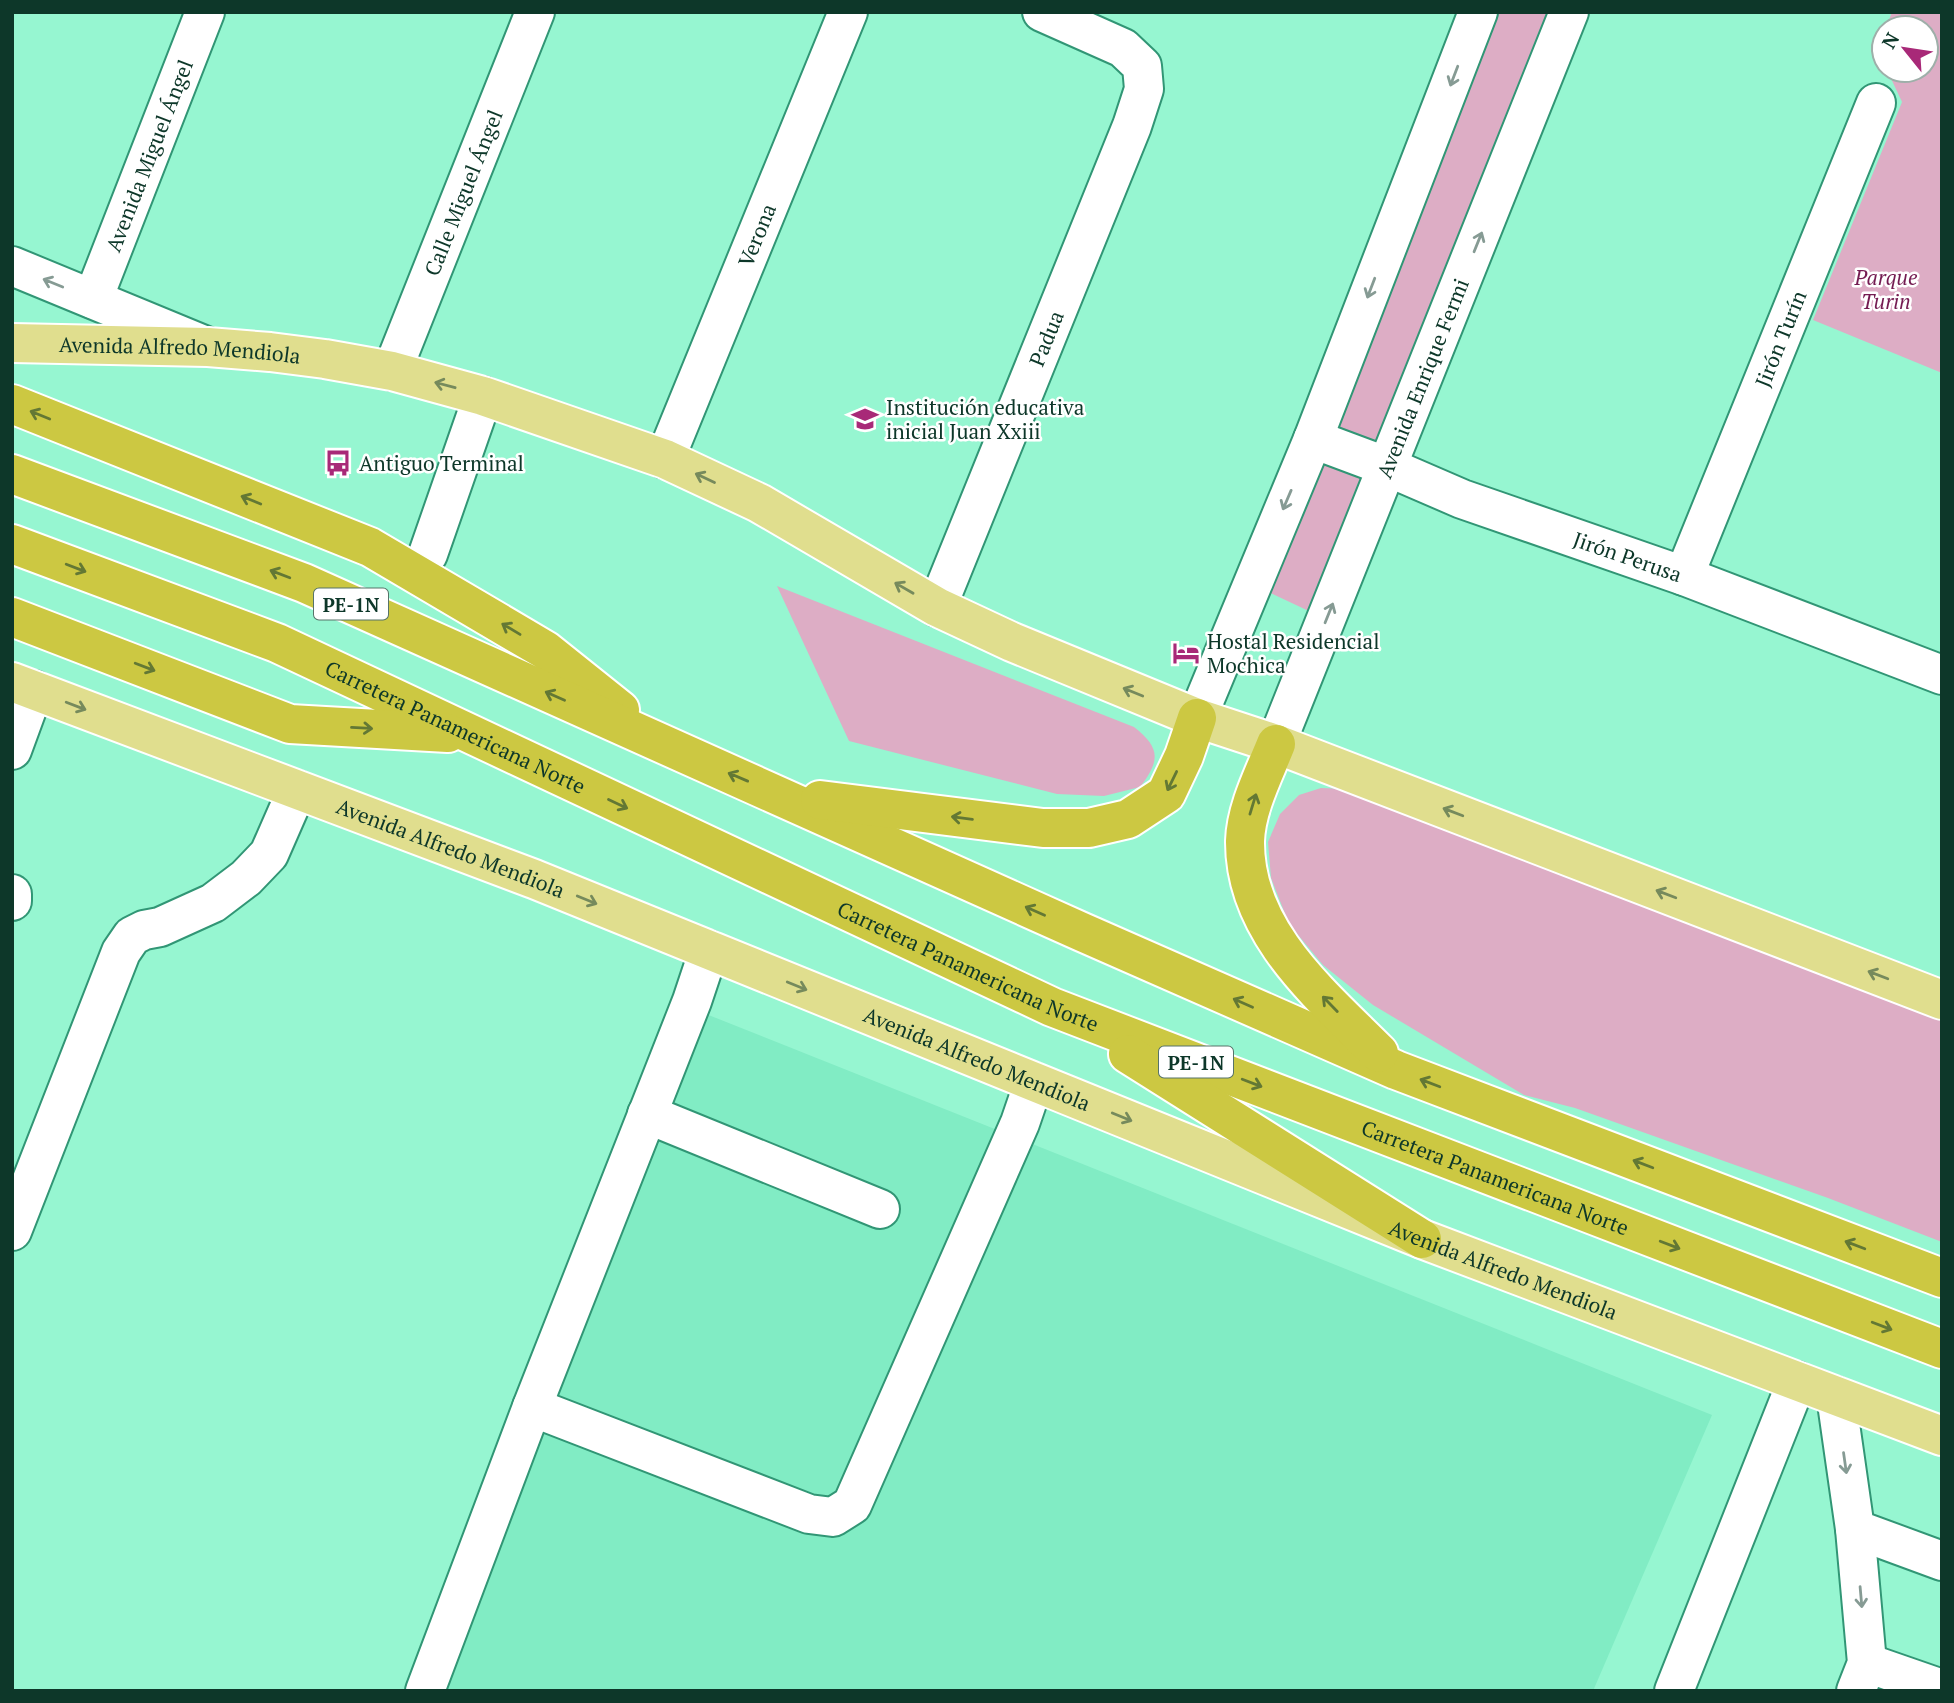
<svg xmlns="http://www.w3.org/2000/svg" width="1954" height="1703" font-family="'PT Serif',serif">
  <style>
    .built { fill: #81ecc4 }
    .green { fill: #ddadc5 }
    .lines { fill: none; stroke-linecap: round; stroke-linejoin: round }
    .minor-casing { stroke: #319675; stroke-width: 42 }
    .major-casing { stroke: #fff; stroke-width: 42 }
    .highway-casing { stroke: #fff; stroke-width: 42 }
    .minor { stroke: #fff; stroke-width: 38 }
    .major { stroke: #e0de8e; stroke-width: 38 }
    .highway { stroke: #ccc842; stroke-width: 38 }
    .oneway { stroke: #869b94 }
    .oneway2 { stroke: #768a5c }
    .oneway3 { stroke: #637834 }
    .labels { text-anchor: middle; dominant-baseline: central; stroke-width: 5; stroke-linejoin: round; paint-order: stroke }
    .shield { fill: #fff; stroke: #567369; stroke-width: 2 }
    .shield-label { font-size: 19px; font-weight: bold; fill: #0d3729 }
    .street-label { font-size: 21px; fill: #0d3729; stroke: #fff }
    .park-label { font-size: 21px; font-style: italic; fill: #741c52; stroke: #fff }
    .poi-label { font-size: 21px; fill: #0d3729; stroke: #fff; text-anchor: start }
  </style>
  <rect width="100%" height="100%" fill="#96f6d1"/>
  <polygon class="built" points="691,1008 1712,1415 1593,1691 426,1691"/>
  <g class="green">
    <polygon points="1499,12 1553,12 1313,613 1264,590"/>
    <polygon points="1892,12 1942,12 1942,373 1813,320 1902,102 1887,70 1926,70 1926,28 1886,28"/>
    <path d="M 777,586 L 1134,727 C 1161,748 1160,761 1140,787 L 1104,796 L 1057,794 L 849,741 Z"/>
    <polygon points="1321,788 1349,789 1942,1020 1942,1242 1828,1198 1575,1108 1524,1095 1373,1005 1323,965 1289,924 1271,878 1268,842 1280,814 1299,795"/>
  </g>
  <g class="lines">
    <g class="minor-casing">
      <g id="minor">
        <polyline points="12,266 206,346"/>
        <path id="s1" d="M 93,299 L 205,12"/>
        <path id="s2" d="M 392,371 L 535,12"/>
        <path id="s3" d="M 1313,439 L 1388,467 L 1462,499 L 1684,576 L 1942,675"/>
        <path id="s4" d="M 665,459 L 848,12"/>
        <polyline points="428,554 483,396"/>
        <path id="s5" d="M 1684,576 L 1876,103"/>
        <path id="s6" d="M 937,607 L 1132,126 L 1144,89 L 1142,66 L 1123,48 L 1042,12"/>
        <polyline points="1197,718 1313,439 1478,12"/>
        <path id="s7" d="M 1276,744 L 1569,12"/>
        <polyline points="12,750 34,690"/>
        <polyline points="12,894 12,901"/>
        <polyline points="647,1114 880,1209"/>
        <polyline points="12,1231 121,952 132,936 144,930 160,927 213,903 246,878 269,854 297,790"/>
        <polyline points="1836,1396 1855,1529 1942,1561"/>
        <polyline points="532,1407 809,1514 833,1517 852,1505 1020,1123 1034,1082"/>
        <polyline points="1855,1529 1867,1663 1856,1691"/>
        <polyline points="1867,1663 1942,1689"/>
        <polyline points="425,1691 532,1407 692,1001 709,950"/>
        <polyline points="1674,1691 1797,1381"/>
      </g>
    </g>
    <g class="major-casing">
      <g id="major">
        <path id="s8" d="M 12,343 L 208,347 L 270,352 L 325,359 L 392,371 L 483,396 L 665,459 L 759,503 L 937,607 L 1012,642 L 1197,718 L 1276,744 L 1942,1000"/>
        <path id="s9" d="M 12,682 L 534,879 L 1422,1239 L 1942,1436"/>
      </g>
    </g>
    <g class="highway-casing">
      <g id="highway">
        <polyline points="12,404 370,547 545,650 620,710"/>
        <polyline points="12,474 304,583 1082,932 1396,1070 1942,1278"/>
        <path id="s10" d="M 12,544 L 277,643 L 1052,1007 L 1942,1349"/>
        <polyline points="12,617 290,724 448,733"/>
        <path d="M 1276,744 C 1264,774 1246,808 1245,841 C 1244,932 1321,995 1379,1053"/>
        <polyline points="820,800 1043,828 1089,828 1128,819 1166,794 1184,756 1197,718"/>
        <polyline points="1128,1054 1422,1239"/>
      </g>
    </g>
    <use href="#minor" class="minor"/>
    <use href="#major" class="major"/>
    <use href="#highway" class="highway"/>
  </g>
  <defs><path id="oneway-shaft" d="M-6 0H5M1.5-3L5.5 0L1.5 3" fill="none" stroke-width="1.6" stroke-linecap="round" stroke-linejoin="round" transform="scale(1.75)"/></defs>
  <g class="oneway">
    <use href="#oneway-shaft" transform="translate(1454 76) rotate(111)"/>
    <use href="#oneway-shaft" transform="translate(1478 242) rotate(-68)"/>
    <use href="#oneway-shaft" transform="translate(53 283) rotate(-158)"/>
    <use href="#oneway-shaft" transform="translate(1371 288) rotate(111)"/>
    <use href="#oneway-shaft" transform="translate(1287 500) rotate(113)"/>
    <use href="#oneway-shaft" transform="translate(1329 613) rotate(-68)"/>
    <use href="#oneway-shaft" transform="translate(1845 1463) rotate(82)"/>
    <use href="#oneway-shaft" transform="translate(1861 1597) rotate(85)"/>
  </g>
  <g class="oneway2">
    <use href="#oneway-shaft" transform="translate(445 385) rotate(-165)"/>
    <use href="#oneway-shaft" transform="translate(705 478) rotate(-155)"/>
    <use href="#oneway-shaft" transform="translate(904 588) rotate(-150)"/>
    <use href="#oneway-shaft" transform="translate(1133 692) rotate(-158)"/>
    <use href="#oneway-shaft" transform="translate(76 706) rotate(21)"/>
    <use href="#oneway-shaft" transform="translate(1453 812) rotate(-159)"/>
    <use href="#oneway-shaft" transform="translate(1666 894) rotate(-159)"/>
    <use href="#oneway-shaft" transform="translate(587 900) rotate(22)"/>
    <use href="#oneway-shaft" transform="translate(1878 975) rotate(-159)"/>
    <use href="#oneway-shaft" transform="translate(797 986) rotate(22)"/>
    <use href="#oneway-shaft" transform="translate(1122 1117) rotate(22)"/>
  </g>
  <g class="oneway3">
    <use href="#oneway-shaft" transform="translate(40 415) rotate(-158)"/>
    <use href="#oneway-shaft" transform="translate(251 500) rotate(-158)"/>
    <use href="#oneway-shaft" transform="translate(76 568) rotate(21)"/>
    <use href="#oneway-shaft" transform="translate(280 574) rotate(-159)"/>
    <use href="#oneway-shaft" transform="translate(511 629) rotate(-149)"/>
    <use href="#oneway-shaft" transform="translate(145 667) rotate(21)"/>
    <use href="#oneway-shaft" transform="translate(555 696) rotate(-156)"/>
    <use href="#oneway-shaft" transform="translate(362 728) rotate(3)"/>
    <use href="#oneway-shaft" transform="translate(738 777) rotate(-157)"/>
    <use href="#oneway-shaft" transform="translate(1172 781) rotate(116)"/>
    <use href="#oneway-shaft" transform="translate(618 804) rotate(25)"/>
    <use href="#oneway-shaft" transform="translate(1253 804) rotate(-73)"/>
    <use href="#oneway-shaft" transform="translate(962 818) rotate(-173)"/>
    <use href="#oneway-shaft" transform="translate(1035 911) rotate(-156)"/>
    <use href="#oneway-shaft" transform="translate(1243 1003) rotate(-156)"/>
    <use href="#oneway-shaft" transform="translate(1330 1004) rotate(-134)"/>
    <use href="#oneway-shaft" transform="translate(1252 1083) rotate(21)"/>
    <use href="#oneway-shaft" transform="translate(1430 1083) rotate(-159)"/>
    <use href="#oneway-shaft" transform="translate(1643 1164) rotate(-159)"/>
    <use href="#oneway-shaft" transform="translate(1670 1245) rotate(21)"/>
    <use href="#oneway-shaft" transform="translate(1855 1245) rotate(-159)"/>
    <use href="#oneway-shaft" transform="translate(1882 1326) rotate(21)"/>
  </g>
  <defs>
    <g id="school-bare" transform="scale(2.1)"><path d="M0-5L7-2L0 1L-7-2ZM-4 1L0 2.5L4 1V4Q0 6-4 4Z" fill="#a82978" stroke="#fff" stroke-width="2.5" paint-order="stroke"/></g>
    <g id="bus-bare" transform="scale(2.1)"><path d="M-5-6H5V4H4V6H2V4H-2V6H-4V4H-5ZM-3.5-4V0h7V-4ZM-3.5 1.2v1.5H-2V1.2ZM2 1.2v1.5H3.5V1.2Z" fill="#a82978" stroke="#fff" stroke-width="2.5" paint-order="stroke"/></g>
    <g id="hotel-bare" transform="scale(2.1)"><path d="M-6-4.5h1.5V1H6V5H4.5V3h-9V5H-6ZM-4 0a1.8 1.8 0 1 1 3.6 0ZM.5 0V-2.5h3Q6-2.5 6 0Z" fill="#a82978" stroke="#fff" stroke-width="2.5" paint-order="stroke"/></g>
  </defs>
  <g fill-rule="evenodd">
    <use href="#school-bare" x="865" y="419"/>
    <use href="#bus-bare" x="338" y="463"/>
    <use href="#hotel-bare" x="1186" y="653"/>
  </g>
  <g class="labels">
    <g class="shield">
      <rect x="314" y="588.5" width="74" height="31" rx="5"/>
      <rect x="1159" y="1046.5" width="74" height="31" rx="5"/>
    </g>
    <g class="shield-label">
      <text x="351" y="604">PE-1N</text>
      <text x="1196" y="1062">PE-1N</text>
    </g>
    <g class="street-label">
      <text stroke="none"><textPath href="#s1" startOffset="154">Avenida Miguel Ángel</textPath></text>
      <text stroke="none"><textPath href="#s2" startOffset="192">Calle Miguel Ángel</textPath></text>
      <text stroke="none"><textPath href="#s4" startOffset="242">Verona</textPath></text>
      <text stroke="none"><textPath href="#s6" startOffset="290">Padua</textPath></text>
      <text stroke="none"><textPath href="#s5" startOffset="256">Jirón Turín</textPath></text>
      <text stroke="none"><textPath href="#s8" startOffset="168">Avenida Alfredo Mendiola</textPath></text>
      <text stroke="none"><textPath href="#s7" startOffset="394">Avenida Enrique Fermi</textPath></text>
      <text stroke="none"><textPath href="#s3" startOffset="336">Jirón Perusa</textPath></text>
      <text stroke="none"><textPath href="#s10" startOffset="480">Carretera Panamericana Norte</textPath></text>
      <text stroke="none"><textPath href="#s9" startOffset="469">Avenida Alfredo Mendiola</textPath></text>
      <text stroke="none"><textPath href="#s10" startOffset="1046">Carretera Panamericana Norte</textPath></text>
      <text stroke="none"><textPath href="#s9" startOffset="1036">Avenida Alfredo Mendiola</textPath></text>
      <text stroke="none"><textPath href="#s10" startOffset="1614">Carretera Panamericana Norte</textPath></text>
      <text stroke="none"><textPath href="#s9" startOffset="1603">Avenida Alfredo Mendiola</textPath></text>
    </g>
    <g class="park-label">
      <text x="1886" y="277">Parque<tspan x="1886" dy="24">Turin</tspan></text>
    </g>
    <g class="poi-label">
      <text x="886" y="407">Institución educativa<tspan x="886" dy="24">inicial Juan Xxiii</tspan></text>
      <text x="359" y="463">Antiguo Terminal</text>
      <text x="1207" y="641">Hostal Residencial<tspan x="1207" dy="24">Mochica</tspan></text>
    </g>
  </g>
  <rect width="1954" height="1703" fill="none" stroke="#0d3729" stroke-width="28"/>
  <g transform="translate(1905 49) rotate(300)"><circle r="33" fill="#ffffff" stroke="#9eafa9" stroke-width="2"/>
  <path d="M0-5L12 26L0 18L-12 26Z" fill="#a82978"/>
  <text y="-10" font-size="19" font-weight="bold" text-anchor="middle" fill="#0d3729">N</text>
  </g>
</svg>
